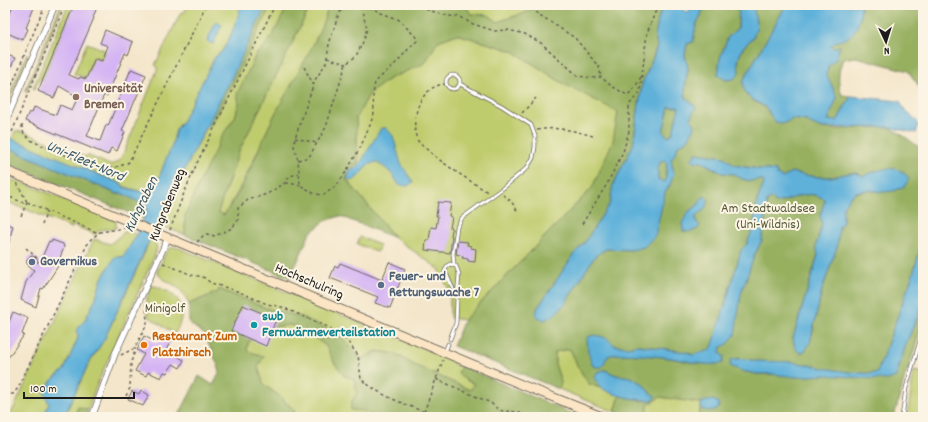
<svg xmlns="http://www.w3.org/2000/svg" width="928" height="422" font-family="Dekko,sans-serif">
  <style>
    .green { fill: #bfcc6e; stroke: #6e7445 }
    .forest { fill: #97b061; stroke: #5a663e; fill-rule: evenodd }
    .water { fill: #5fb1da; stroke: #3e667b; fill-rule: evenodd }
    .building { fill: #d4b4f4 }
    .lines { fill: none; stroke-linecap: round; stroke-linejoin: round }
    .lane-casing { stroke: #686359; stroke-width: 4.5 }
    .street-casing { stroke: #686359; stroke-width: 7 }
    .secondary-casing { stroke: #686359; stroke-width: 10 }
    .path { stroke: #686359; stroke-width: 1.5; stroke-dasharray: 3 3; stroke-linecap: butt }
    .lane { stroke: #fff; stroke-width: 3 }
    .street { stroke: #fff; stroke-width: 5.5 }
    .secondary { stroke: #fce5c4; stroke-width: 8 }
    .education-dot { fill: #8d6e63; stroke: #fcf5e5; stroke-width: 1.5 }
    .service-dot { fill: #5c6f8a; stroke: #fcf5e5; stroke-width: 1.5 }
    .culture-dot { fill: #0f9aa8; stroke: #fcf5e5; stroke-width: 1.5 }
    .food-dot { fill: #e8710a; stroke: #fcf5e5; stroke-width: 1.5 }
    .labels { text-anchor: middle; dominant-baseline: central; stroke-width: 4; stroke-linejoin: round; paint-order: stroke }
    .education-label { font-size: 14px; font-weight: bold; fill: #785e54; stroke: #fcf5e5; text-anchor: start }
    .street-label { font-size: 14px; fill: #1c1c1c; stroke: #fcf5e5 }
    .park-label { font-size: 14px; fill: #555a39; stroke: #fcf5e5 }
    .service-label { font-size: 14px; font-weight: bold; fill: #4e5e75; stroke: #fcf5e5; text-anchor: start }
    .culture-label { font-size: 14px; font-weight: bold; fill: #0d838f; stroke: #fcf5e5; text-anchor: start }
    .food-label { font-size: 14px; font-weight: bold; fill: #c56008; stroke: #fcf5e5; text-anchor: start }
    .water-label { font-size: 15px; font-style: italic; fill: #375868; stroke: #fcf5e5 }
  </style>
  <rect width="100%" height="100%" fill="#fcf5e5"/>
  <filter id="ink" filterUnits="userSpaceOnUse"><feTurbulence type="fractalNoise" baseFrequency=".025" numOctaves="2"/><feDisplacementMap in="SourceGraphic" scale="8" xChannelSelector="R" yChannelSelector="G"/><feConvolveMatrix kernelMatrix="1 2 1 2 8 2 1 2 1" color-interpolation-filters="sRGB"/></filter>
  <filter id="wash" filterUnits="userSpaceOnUse"><feTurbulence type="fractalNoise" baseFrequency=".012" numOctaves="4" result="noise"/><feDisplacementMap in="SourceGraphic" scale="16" xChannelSelector="R" yChannelSelector="G"/><feGaussianBlur stdDeviation="0.9" result="paint"/><feColorMatrix in="noise" values="0 0 0 0 0 0 0 0 0 0 0 0 0 0 0 0 0 1.4 0 .05"/><feComposite in="paint" operator="in"/></filter>
  <g filter="url(#wash)">
    <rect width="100%" height="100%" fill="#f4e6cb"/>
    <g class="green">
      <polygon points="61,5 63,5 27,90 25,91"/>
      <polygon points="68,5 74,5 43,79 41,78 34,89 33,88"/>
      <polygon points="188,5 240,5 240,13 228,41 222,51 215,57 182,122 176,130 171,149 166,159 155,189 149,194 123,186 122,184 12,139 15,131 24,132 85,157 87,155 110,165 118,162 122,157 158,68 155,65 181,12 184,13"/>
      <path d="M 271,5 L 288,5 C 279,24 272,41 255,55 L 235,117 L 222,136 L 185,216 L 185,235 L 157,224 L 207,126 L 212,124 L 217,115 Z"/>
      <path d="M 311,5 L 329,5 C 318,43 294,80 275,114 C 258,148 245,183 224,215 L 218,212 L 239,151 Z"/>
      <path d="M 468,5 L 537,5 C 529,14 509,17 498,22 L 488,15 L 471,14 L 466,6 Z"/>
      <polygon points="457,34 513,51 564,84 618,111 614,141 592,188 464,320 450,318 450,292 439,269 395,238 346,179 350,171 358,163 356,118 370,93 389,79 424,63 438,41"/>
      <polygon points="87,43 105,50 101,60 94,57 85,78 74,74"/>
      <polygon points="27,53 28,56 11,96 12,97 8,107 5,106"/>
      <polygon points="6,178 15,181 17,180 116,221 116,228 99,230 96,235 73,225 72,228 5,201 5,179"/>
      <polygon points="127,230 137,235 123,257 115,257 102,278 95,300 85,320 77,330 78,338 64,370 52,380 49,404 43,417 5,417 5,414 10,416 94,239 110,244"/>
      <polygon points="360,237 380,245 377,252 357,244"/>
      <polygon points="149,239 155,242 157,248 154,257 95,389 88,410 78,407 74,417 64,417 89,363 104,340 145,252"/>
      <path d="M 173,247 L 179,248 L 454,361 L 453,364 L 461,367 L 458,373 L 464,379 L 474,384 L 470,390 L 414,365 L 396,354 L 377,351 L 361,359 L 339,334 L 301,317 L 266,308 L 219,289 L 218,292 L 189,304 C 186,297 182,290 175,286 C 169,281 160,279 157,272 L 167,250 Z"/>
      <path d="M 154,286 C 159,287 164,290 169,292 C 187,304 183,317 175,334 L 167,329 L 148,316 L 147,298 L 151,287 Z"/>
      <polygon points="290,325 306,331 326,346 334,362 354,379 357,393 351,403 377,417 296,417 294,410 278,395 264,385 258,367 247,351 248,343 256,334 272,327"/>
      <polygon points="570,349 578,367 589,384 620,395 615,412 559,389 561,382 555,364 555,352"/>
      <polygon points="914,371 923,373 923,417 907,417"/>
      <polygon points="660,397 699,403 702,402 698,417 647,417 648,405"/>
    </g>
    <g class="forest">
      <polygon points="266,5 271,5 217,115 212,124 207,126"/>
      <path d="M 288,5 L 311,5 L 239,151 L 218,212 L 224,215 C 247,185 258,147 275,114 C 293,80 318,43 329,5 L 468,5 L 466,6 L 471,14 L 488,15 L 498,22 C 509,17 529,14 537,5 L 665,5 L 658,20 L 655,36 L 657,46 L 652,61 L 642,84 L 633,145 L 613,185 L 610,203 L 585,242 L 574,254 L 537,309 L 564,305 L 595,256 L 606,249 L 632,250 L 659,215 L 665,193 L 670,185 L 674,173 L 671,160 L 676,151 L 677,146 L 692,114 L 686,98 L 685,88 L 688,68 L 685,55 L 687,44 L 693,42 L 696,25 L 701,15 L 704,5 L 739,5 L 738,28 L 728,37 L 720,58 L 718,75 L 726,80 L 734,79 L 739,74 C 737,56 740,50 753,38 L 753,5 L 786,5 L 743,81 L 752,100 L 766,108 L 774,121 L 782,124 L 793,119 L 807,121 C 824,137 865,124 887,127 C 895,128 914,144 922,149 L 923,148 L 923,239 L 913,274 L 877,373 L 896,377 L 906,344 L 923,303 L 923,322 L 908,370 L 906,373 L 894,417 L 698,417 L 701,409 L 709,411 L 713,400 L 699,403 L 660,397 L 648,405 L 647,417 L 633,417 L 615,412 L 620,395 L 641,401 L 652,400 L 656,396 L 650,393 L 643,384 L 631,377 L 616,375 L 605,370 L 597,372 L 595,378 L 602,388 L 589,384 L 578,367 L 570,349 L 555,352 L 555,364 L 561,382 L 559,389 L 453,346 L 464,320 L 592,188 L 613,141 L 618,112 L 564,84 L 513,51 L 457,34 L 438,41 L 425,63 L 389,79 L 370,93 L 356,118 L 358,163 L 350,171 L 346,179 L 395,238 L 340,216 L 325,221 L 310,233 L 290,278 L 185,235 L 185,216 L 200,181 L 222,136 L 235,117 L 239,103 L 237,94 L 256,55 L 263,48 L 272,37 ZM 696,153 L 724,157 L 734,165 L 758,169 L 776,171 L 777,175 L 783,178 L 791,172 C 803,175 818,178 830,177 C 844,176 851,169 864,176 C 877,170 889,166 904,172 L 882,192 C 868,190 846,189 843,209 C 842,213 843,217 843,222 L 839,227 L 837,247 L 822,290 L 810,343 L 800,353 L 795,348 L 793,338 L 818,254 L 816,246 L 822,224 L 820,214 L 825,200 C 812,189 795,197 782,202 L 772,198 L 767,201 L 762,240 L 754,256 L 741,294 L 738,314 L 721,347 L 720,353 L 701,364 C 674,359 635,350 608,356 L 614,345 L 626,347 L 639,345 L 686,352 L 693,355 L 710,350 L 713,345 L 738,261 L 741,250 L 747,244 L 753,228 L 757,201 L 764,183 L 762,180 L 750,181 L 742,179 L 734,174 L 722,173 L 704,163 L 691,160 ZM 704,196 L 705,209 L 696,216 L 696,222 L 688,212 L 697,206 ZM 738,358 L 757,361 L 773,374 L 757,374 L 742,371 Z"/>
      <path d="M 861,5 L 923,5 L 923,96 L 921,89 L 908,71 L 856,57 L 843,59 C 838,71 837,83 842,95 L 851,96 L 837,121 L 828,120 L 837,98 L 827,76 L 828,66 L 836,59 L 839,46 L 833,48 L 830,46 L 833,42 L 847,38 L 860,19 Z"/>
      <polygon points="669,107 679,107 673,133 667,138 663,132"/>
      <path d="M 8,148 L 117,194 L 121,193 L 146,205 L 147,209 L 144,219 L 11,165 C 7,159 5,155 8,148 Z"/>
      <polygon points="665,160 667,165 665,182 658,179 658,168 661,161"/>
      <polygon points="219,289 266,308 301,317 339,334 361,359 377,351 396,354 414,365 470,390 474,384 464,379 458,373 461,366 580,417 377,417 363,411 351,410 351,403 357,393 354,379 344,376 334,362 326,346 306,331 290,325 272,327 256,334 248,343 247,351 264,356 258,367 264,385 278,395 294,410 296,417 178,417 199,376 213,385 220,372 217,363 204,334 189,323 189,304 218,292"/>
      <polygon points="78,407 88,410 86,417 74,417"/>
    </g>
    <g class="water">
      <path d="M 240,5 L 266,5 L 233,75 L 157,224 L 104,340 L 89,363 L 64,417 L 43,417 L 49,404 L 44,392 L 52,380 L 64,370 L 78,338 L 77,330 L 85,320 L 95,300 L 102,278 L 115,257 L 123,257 L 137,235 L 147,209 L 145,205 L 121,193 L 118,194 L 5,147 L 5,136 L 122,184 L 123,187 L 149,194 L 155,189 L 166,159 L 171,149 L 176,130 L 182,122 L 215,57 C 217,55 221,53 222,51 C 229,42 240,15 240,5 Z"/>
      <path d="M 665,5 L 680,5 L 687,12 L 689,11 L 693,5 L 704,5 L 701,15 L 696,25 L 693,42 L 687,44 L 685,55 L 688,68 L 685,88 L 686,98 L 696,107 L 690,118 L 695,125 C 693,134 687,143 677,146 L 677,151 L 671,160 L 674,173 L 670,185 L 665,193 L 655,236 L 644,247 L 632,250 L 606,249 L 595,256 L 564,305 L 553,316 L 544,320 L 536,316 L 537,309 L 574,254 L 585,242 L 610,203 L 613,185 L 633,145 L 642,84 L 652,61 L 657,46 L 655,36 L 658,20 L 661,10 ZM 669,107 L 679,107 L 673,133 L 668,137 L 663,132 ZM 665,160 L 667,165 L 665,182 L 658,179 L 658,168 L 661,161 Z"/>
      <polygon points="739,5 753,5 757,27 753,38 743,47 738,60 739,74 734,79 726,80 718,75 720,58 728,37 738,28"/>
      <path d="M 786,5 L 861,5 C 861,18 858,33 845,39 C 840,41 835,41 831,46 L 833,48 L 840,46 L 836,59 L 828,66 L 827,75 L 837,98 L 828,120 L 837,121 L 851,96 L 900,101 C 901,104 903,107 905,110 C 912,119 922,118 916,133 L 888,127 L 824,128 L 812,125 L 807,121 L 793,119 L 782,124 L 774,121 C 771,117 769,110 765,107 C 753,99 743,98 743,81 Z"/>
      <polygon points="216,22 222,25 213,44 207,41"/>
      <path d="M 381,128 L 386,128 L 393,136 L 401,164 L 413,182 L 408,186 L 399,185 C 393,174 387,168 376,162 L 366,166 L 361,174 L 353,181 L 347,179 L 350,171 L 358,167 Z"/>
      <path d="M 696,153 L 724,157 L 734,165 L 758,169 L 776,171 L 777,175 L 783,178 L 791,172 C 803,175 818,178 830,177 C 844,176 851,169 864,176 C 879,169 898,162 909,179 L 905,186 L 894,191 L 882,192 L 870,190 L 856,192 L 849,198 L 843,207 L 843,222 L 839,227 L 837,247 L 822,290 L 810,343 L 805,351 L 800,353 L 795,348 L 793,338 L 818,255 L 816,246 L 822,224 L 820,215 L 825,200 C 810,187 791,201 775,203 L 772,198 L 767,201 L 765,223 L 762,240 L 754,256 L 741,294 L 735,335 L 728,344 L 721,347 L 720,353 L 724,356 L 723,363 C 705,367 689,361 671,358 C 653,356 634,354 616,354 L 608,356 L 602,367 L 596,367 L 592,365 L 588,351 L 587,337 L 595,335 L 607,338 L 614,345 L 626,347 L 639,345 L 686,352 L 693,355 L 710,350 L 713,345 L 738,261 L 741,250 L 747,244 L 753,228 L 757,201 L 764,183 L 762,180 L 750,181 L 742,179 L 734,174 L 722,173 L 704,163 L 691,160 Z"/>
      <polygon points="704,196 709,200 705,209 696,216 696,222 700,225 698,229 689,232 683,231 682,223 688,212 697,206"/>
      <path d="M 923,239 L 923,303 L 906,344 L 896,377 L 887,380 L 826,375 L 794,377 L 773,374 L 757,374 L 742,371 L 730,366 L 731,360 C 741,357 749,360 758,361 C 770,362 781,361 792,362 C 820,366 848,375 877,373 L 913,274 Z"/>
      <path d="M 605,370 L 616,375 L 631,377 L 643,384 L 650,393 L 656,396 L 653,400 C 639,401 614,396 603,389 C 600,386 597,381 595,378 L 597,372 Z"/>
      <polygon points="713,400 718,402 719,407 717,410 709,411 701,409 702,402"/>
    </g>
    <g id="blocks">
      <g class="building">
        <polygon points="13,5 35,5 26,28 28,29 23,40 5,32 5,19 7,20"/>
        <polygon points="74,5 98,5 93,17 94,18 69,75 79,79 80,77 86,79 95,58 102,61 108,46 100,43 105,30 133,42 128,55 125,53 107,96 104,95 87,136 100,141 106,125 108,126 131,69 146,75 122,131 125,132 117,151 111,148 108,155 25,121 29,112 32,113 34,107 56,115 60,105 72,110 78,97 59,86 54,98 38,91"/>
        <polygon points="5,54 15,58 5,81"/>
        <polygon points="438,202 451,203 449,216 452,217 450,228 452,229 451,236 452,236 450,253 425,250 426,240 429,240 431,227 436,228 438,216 436,216"/>
        <polygon points="5,223 13,226 7,249 5,248"/>
        <polygon points="52,240 63,244 64,247 58,263 60,263 43,289 41,288 36,307 21,300 26,282 34,270 27,264 27,260 29,257 33,256 40,262 49,241 52,242"/>
        <polygon points="458,241 468,242 467,245 471,246 471,248 476,249 475,262 468,261 468,259 462,258 463,256 456,254"/>
        <polygon points="389,262 405,269 390,308 375,303 378,297 330,278 335,266 338,267 340,263 382,280"/>
        <polygon points="243,305 276,319 266,346 231,331"/>
        <polygon points="13,312 28,318 22,334 24,335 5,362 5,332"/>
        <polygon points="163,334 172,339 166,350 184,360 180,368 173,364 167,373 164,372 161,378 148,372 146,376 135,371 144,354 137,350 144,336 158,343"/>
        <polygon points="141,390 149,395 143,406 128,399 132,391 139,394"/>
      </g>
    </g>
  </g>
  <g filter="url(#ink)">
    <use href="#blocks" fill-opacity="0" stroke="#686359" stroke-width="1"/>
    <g class="lines">
      <g class="lane-casing">
        <g id="lane">
          <circle cx="453" cy="82" r="7"/>
          <polyline points="454,264 453,254 457,227 462,218 503,188 527,168 533,158 535,147 535,136 531,125 502,106 460,84"/>
          <polyline points="450,339 456,323 457,298 459,274 456,266 450,264 447,266 445,271 457,298"/>
          <polyline points="445,352 448,344"/>
          <polyline points="902,417 906,388 923,331"/>
        </g>
      </g>
      <g class="street-casing">
        <g id="street">
          <polyline points="5,123 55,5"/>
          <polyline points="5,133 7,120"/>
          <polyline points="92,417 115,354 168,238"/>
        </g>
      </g>
      <g class="secondary-casing">
        <polyline id="secondary" points="5,170 525,386 603,417"/>
      </g>
      <g class="path">
        <polyline points="344,5 338,16 329,44 326,63 315,80 295,138 294,146 298,160 300,185 315,194 324,195 337,185 344,175 360,148 370,125 374,113 373,95 375,82 397,62 411,46 417,41 416,37 398,19 381,13 366,5"/>
        <path d="M 422,5 L 428,10 L 448,16 L 461,17 L 470,23 L 495,31 L 508,30 L 525,34 L 541,43 L 578,76 L 592,78 L 601,77 L 610,85 L 627,95 C 634,91 638,82 642,75"/>
        <polyline points="519,5 526,6 575,38 599,67 601,77"/>
        <polyline points="327,58 346,64"/>
        <polyline points="304,67 313,84"/>
        <path d="M 446,84 C 435,84 425,92 420,102 C 415,113 412,130 418,141 C 421,145 427,149 431,153 C 449,168 469,180 489,193"/>
        <polyline points="5,102 45,5"/>
        <polyline points="522,113 536,98"/>
        <path d="M 22,125 C 22,131 24,134 28,138 C 36,145 95,167 106,168 C 114,168 122,166 129,162 L 206,5"/>
        <path d="M 537,130 C 558,126 576,131 596,137"/>
        <polyline points="12,132 65,5"/>
        <polyline points="295,138 317,143"/>
        <polyline points="5,151 10,138"/>
        <polyline points="298,160 309,157 326,127 346,64 356,56 364,40 367,28 360,5"/>
        <polyline points="17,183 27,202"/>
        <polyline points="286,183 300,185"/>
        <polyline points="5,195 24,203 27,202 96,232 100,232 125,228"/>
        <polyline points="503,195 511,201 518,212"/>
        <polyline points="21,216 27,202"/>
        <polyline points="582,224 607,184 623,152 629,131 629,105 640,92 647,33 658,5"/>
        <polyline points="42,225 47,211"/>
        <polyline points="170,230 184,193 198,161 275,5"/>
        <polyline points="197,242 203,236 207,234 215,236 232,228 238,220 238,208 248,200 267,194 285,183 289,177 298,173"/>
        <polyline points="26,248 39,260 37,264"/>
        <path d="M 163,263 L 192,275 L 203,277 L 211,283 L 237,291 L 267,304 L 282,307 L 328,327 L 344,337 L 358,355 L 361,379 C 379,395 402,403 424,412"/>
        <polyline points="121,355 135,348 147,324 146,303"/>
        <path d="M 436,379 L 491,403 C 502,414 502,410 516,412 C 520,413 525,415 529,417"/>
        <polyline points="5,394 13,394 18,388 87,245 91,239 100,232"/>
        <polyline points="126,396 130,388 131,362 135,351 135,348"/>
        <polyline points="435,417 424,412 443,360"/>
      </g>
      <use href="#lane" class="lane"/>
      <use href="#street" class="street"/>
      <use href="#secondary" class="secondary"/>
    </g>
  </g>
  <circle class="education-dot" cx="76" cy="97" r="4"/>
  <g class="service-dot">
    <circle cx="32" cy="262" r="4"/>
    <circle cx="381" cy="285" r="4"/>
  </g>
  <circle class="culture-dot" cx="254" cy="325" r="4"/>
  <circle class="food-dot" cx="144" cy="345" r="4"/>
  <g class="labels">
    <g class="education-label">
      <text x="84" y="89">Universität<tspan x="84" dy="16">Bremen</tspan></text>
    </g>
    <g class="street-label">
      <text transform="translate(168 205) rotate(-68)">Kuhgrabenweg</text>
      <text transform="translate(309 282) rotate(23)">Hochschulring</text>
    </g>
    <g class="park-label">
      <text x="768" y="209">Am Stadtwaldsee<tspan x="768" dy="16">(Uni-Wildnis)</tspan></text>
      <text x="165" y="309">Minigolf</text>
    </g>
    <g class="service-label">
      <text x="40" y="262">Governikus</text>
      <text x="389" y="277">Feuer- und<tspan x="389" dy="16">Rettungswache 7</tspan></text>
    </g>
    <g class="culture-label">
      <text x="262" y="317">swb<tspan x="262" dy="16">Fernwärmeverteilstation</tspan></text>
    </g>
    <g class="food-label">
      <text x="152" y="337">Restaurant Zum<tspan x="152" dy="16">Platzhirsch</tspan></text>
    </g>
    <g class="water-label">
      <text transform="translate(85 162) rotate(23)">Uni-Fleet-Nord</text>
      <text transform="translate(142 205) rotate(-64)">Kuhgraben</text>
    </g>
  </g>
  <rect width="928" height="422" fill="none" stroke="#fcf5e5" stroke-width="20"/>
  <g transform="translate(886 42) rotate(176)" stroke="#fcf5e5" stroke-width="3" paint-order="stroke">
  <path d="M0-3L7 15L0 10L-7 15Z" fill="#1c1c1c"/>
  <text y="-6" font-size="11" font-weight="bold" text-anchor="middle" fill="#1c1c1c">N</text>
  </g>
  <path d="M24 392v6h110v-6" fill="none" stroke="#1c1c1c" stroke-width="2"/>
  <text x="30" y="392" font-size="12" fill="#1c1c1c" stroke="#fcf5e5" stroke-width="3" paint-order="stroke">100 m</text>
</svg>
